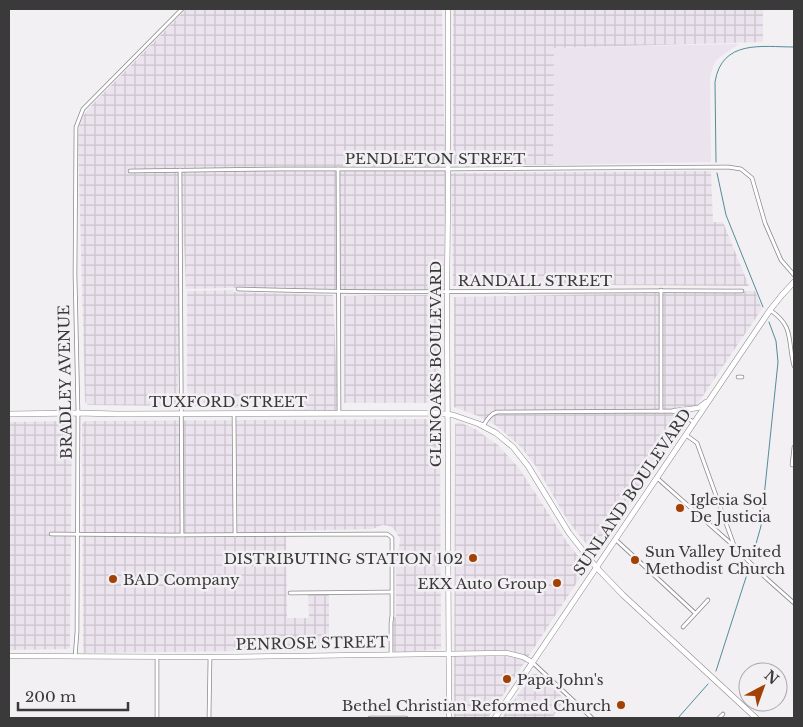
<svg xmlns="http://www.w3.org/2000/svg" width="803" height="727" font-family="'Libre Baskerville',serif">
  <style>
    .built { fill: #ebe3ed }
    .industrial { fill: url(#industrial-grid) }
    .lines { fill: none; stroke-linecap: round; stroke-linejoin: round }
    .stream { stroke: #508d9a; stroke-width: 1 }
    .street-casing { stroke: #8b898c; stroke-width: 4.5 }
    .secondary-casing { stroke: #8b898c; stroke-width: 5.5 }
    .primary-casing { stroke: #8b898c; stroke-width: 6 }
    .street { stroke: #fff; stroke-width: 3 }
    .secondary { stroke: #fff; stroke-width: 4.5 }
    .primary { stroke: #fff; stroke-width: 5 }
    .poi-dot { fill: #a34004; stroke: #f3f0f4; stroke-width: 2 }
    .labels { text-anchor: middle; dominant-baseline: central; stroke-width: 5; stroke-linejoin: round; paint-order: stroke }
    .street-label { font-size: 15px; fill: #3b3a3b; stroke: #f3f0f4 }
    .poi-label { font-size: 15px; fill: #3b3a3b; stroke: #f3f0f4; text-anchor: start }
  </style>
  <defs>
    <pattern id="industrial-grid" width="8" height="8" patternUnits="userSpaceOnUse" patternTransform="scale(1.25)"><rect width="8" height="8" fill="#ebe3ed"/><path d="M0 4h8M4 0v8" fill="none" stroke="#cac4cc"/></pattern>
  </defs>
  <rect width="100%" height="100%" fill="#f3f0f4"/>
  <polygon class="built" points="739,44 717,59 713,67 710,78 711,162 553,165 554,48"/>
  <g class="industrial">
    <polygon points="186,9 442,9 445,168 180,169 181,293 177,406 88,405 85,402 78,140 80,120 90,107"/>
    <polygon points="453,9 763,9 763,42 554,48 553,165 453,164"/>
    <polygon points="337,170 337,290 232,288 186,289 181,171"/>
    <polygon points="339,170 445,170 444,290 391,289 341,290"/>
    <polygon points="711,171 713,222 723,222 749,286 603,285 453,286 451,173"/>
    <polygon points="233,290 233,292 333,295 338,411 187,406 187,291"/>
    <polygon points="755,291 762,309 596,553 592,551 568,521 537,468 521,447 497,426 478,416 454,407 454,297"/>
    <polygon points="389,295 439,295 439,403 344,403 344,296"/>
    <polygon points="437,419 440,422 441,649 397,653 393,651 393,617 396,617 396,552 399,548 400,539 394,529 390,526 382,525 373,529 286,531 287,618 309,618 308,595 329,595 329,650 83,653 82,423 86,421"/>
    <polygon points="70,421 72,423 70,647 68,649 9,650 9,422"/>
    <polygon points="459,422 475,429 498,445 519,468 567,542 587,567 488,718 454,718 455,424"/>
    <polygon points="532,674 537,674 565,699 552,718 502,718"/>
  </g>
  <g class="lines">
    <g class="stream">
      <path d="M 716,162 L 715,82 C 722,39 762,47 794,47"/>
      <polyline points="717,173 726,215 763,307"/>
      <polyline points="752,558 761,526 778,362 776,341 769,322"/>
      <polyline points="716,671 749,568"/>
      <polyline points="678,718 708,684"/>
    </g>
    <g class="street-casing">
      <g id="street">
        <polyline points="338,169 339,413"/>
        <polyline points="180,170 182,535"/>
        <polyline points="130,171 282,169 448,169 728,167 741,169 752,178 765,223 781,260 794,275"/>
        <path d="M 238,289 C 406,295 574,289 742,291"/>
        <polyline points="661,290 661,411"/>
        <path d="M 770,310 C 795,327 787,340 794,366"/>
        <polyline points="738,377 742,377"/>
        <polyline points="234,413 235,535"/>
        <path d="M 483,426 C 487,420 490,414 497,412 L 674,411 L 694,422"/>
        <polyline points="686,435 697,443 735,548 767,579 794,603"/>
        <polyline points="792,465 794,447"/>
        <polyline points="657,478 735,547"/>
        <polyline points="51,534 171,535 387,534 390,536 392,538 392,615 391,623 391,655"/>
        <polyline points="615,539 695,613"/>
        <polyline points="290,593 392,592"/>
        <polyline points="683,627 708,600"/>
        <polyline points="157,656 157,718"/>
        <polyline points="75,657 77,632 78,413 75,275 76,127 83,109 182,9"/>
        <polyline points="532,662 592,718"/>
        <polyline points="209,718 210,657"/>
        <polyline points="370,718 406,718"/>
        <polyline points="719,718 723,714"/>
      </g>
    </g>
    <g class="secondary-casing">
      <g id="secondary">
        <polyline points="448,9 448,198 447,291 449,718"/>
        <polyline points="674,411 698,408 706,402"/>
        <polyline points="9,656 210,657 507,653 523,657 532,662"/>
      </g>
    </g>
    <g class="primary-casing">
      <g id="primary">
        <polyline points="9,414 78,413 117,414 436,413 453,415 479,424 496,433 513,447 528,466 569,533 596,567 623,595 756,718"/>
        <polyline points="495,718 770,310 782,295 794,282"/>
      </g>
    </g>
    <use href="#street" class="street"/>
    <use href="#secondary" class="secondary"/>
    <use href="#primary" class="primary"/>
  </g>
  <g class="poi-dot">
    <circle cx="680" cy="508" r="5"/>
    <circle cx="473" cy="558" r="5"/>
    <circle cx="635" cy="560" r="5"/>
    <circle cx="113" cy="579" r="5"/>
    <circle cx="557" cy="583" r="5"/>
    <circle cx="507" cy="679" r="5"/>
    <circle cx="621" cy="705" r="5"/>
  </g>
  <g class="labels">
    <g class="street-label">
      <text x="435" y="158">PENDLETON STREET</text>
      <text x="535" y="280">RANDALL STREET</text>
      <text transform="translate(435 364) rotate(-90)">GLENOAKS BOULEVARD</text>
      <text transform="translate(65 382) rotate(-91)">BRADLEY AVENUE</text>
      <text x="228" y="401">TUXFORD STREET</text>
      <text transform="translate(632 492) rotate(-56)">SUNLAND BOULEVARD</text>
      <text transform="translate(312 643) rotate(-1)">PENROSE STREET</text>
    </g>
    <g class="poi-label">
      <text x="690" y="499">Iglesia Sol<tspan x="690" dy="17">De Justicia</tspan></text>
      <text x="645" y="551">Sun Valley United<tspan x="645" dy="17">Methodist Church</tspan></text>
      <text x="463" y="558" text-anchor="end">DISTRIBUTING STATION 102</text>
      <text x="123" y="579">BAD Company</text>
      <text x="547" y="583" text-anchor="end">EKX Auto Group</text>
      <text x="517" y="679">Papa John's</text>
      <text x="611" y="705" text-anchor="end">Bethel Christian Reformed Church</text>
    </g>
  </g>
  <rect width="803" height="727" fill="none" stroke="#3b3a3b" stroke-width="20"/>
  <g transform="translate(763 687) rotate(41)"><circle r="24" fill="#f3f0f4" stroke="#a9a7aa"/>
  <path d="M0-4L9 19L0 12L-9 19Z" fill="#a34004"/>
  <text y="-8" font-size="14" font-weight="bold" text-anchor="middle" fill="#3b3a3b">N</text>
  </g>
  <path d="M18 702v8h110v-8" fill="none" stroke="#3b3a3b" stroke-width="2.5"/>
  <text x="25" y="702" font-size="15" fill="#3b3a3b" stroke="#f3f0f4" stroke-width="4" paint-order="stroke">200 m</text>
</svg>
